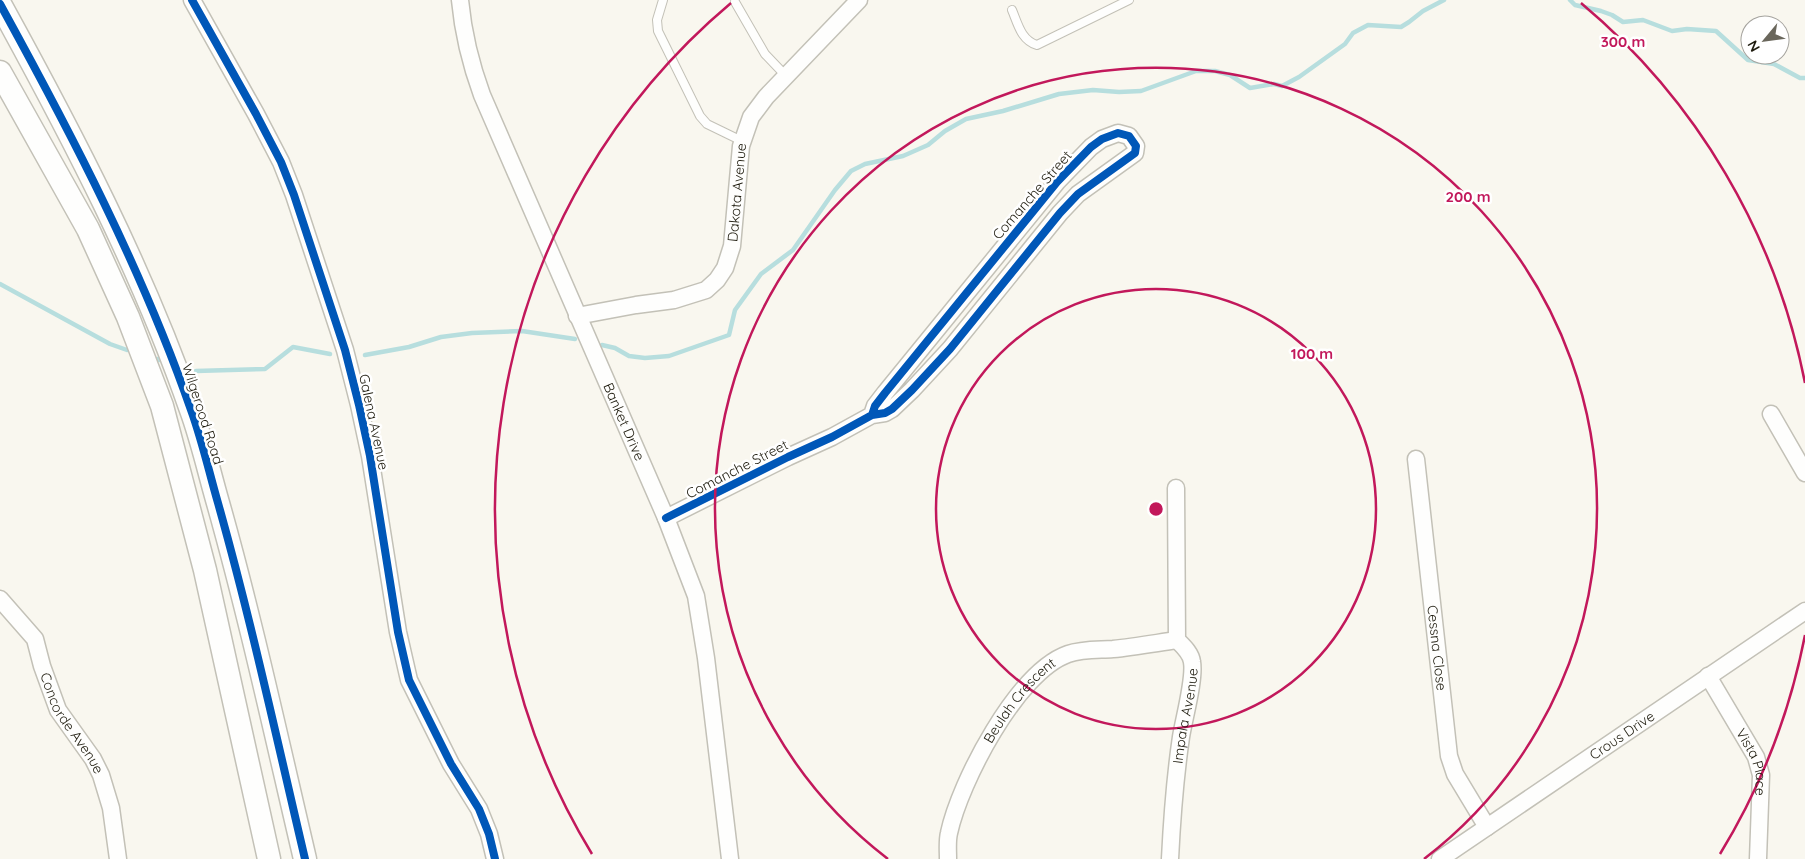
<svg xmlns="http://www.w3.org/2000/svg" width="1805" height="859" font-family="Quicksand,sans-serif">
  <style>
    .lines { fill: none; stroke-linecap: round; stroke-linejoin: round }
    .stream { stroke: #b7dede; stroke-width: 4.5 }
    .lane-casing { stroke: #c3c1b7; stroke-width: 10 }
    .street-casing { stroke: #c3c1b7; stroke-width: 19 }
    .secondary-casing { stroke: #c3c1b7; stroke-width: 25 }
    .lane { stroke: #fefefd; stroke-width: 8 }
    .street { stroke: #fefefd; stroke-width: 16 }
    .secondary { stroke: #fefefd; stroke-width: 22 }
    .cycleway-casing { stroke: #fff; stroke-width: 11 }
    .cycleway { stroke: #0057b8; stroke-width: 8 }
    .ring { fill: none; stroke: #c2185b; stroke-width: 2.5 }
    .labels { text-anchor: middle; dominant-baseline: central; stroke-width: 5; stroke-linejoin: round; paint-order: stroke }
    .street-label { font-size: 14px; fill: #1d1a0d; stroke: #fff }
    .centre { fill: #c2185b; stroke: #fff; stroke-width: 2.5 }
    .ring-label { font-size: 15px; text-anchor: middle; font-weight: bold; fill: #c2185b; stroke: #fff; stroke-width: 5; stroke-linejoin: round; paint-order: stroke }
  </style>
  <rect width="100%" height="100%" fill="#f9f7ef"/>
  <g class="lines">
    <g class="stream">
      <polyline points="1570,0 1575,5 1601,11 1612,15 1623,22 1643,20 1672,31 1687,29 1716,31 1748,60 1774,64 1800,78 1805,78"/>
      <polyline points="0,284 110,344 127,350"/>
      <polyline points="602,345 615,348 629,356 645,358 669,356 729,335 735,310 761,274 793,250 835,190 851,171 865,164 903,156 928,145 945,131 966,119 1003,111 1059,94 1093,90 1119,92 1141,91 1196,71 1215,71 1230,75 1250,88 1274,84 1282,86 1299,77 1345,44 1353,33 1368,25 1401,27 1409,22 1423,11 1444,0"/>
      <polyline points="365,355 409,347 441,337 472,333 522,331 575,339"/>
      <polyline points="157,359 160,360"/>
      <polyline points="196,371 265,369 293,347 330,354"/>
    </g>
    <g class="lane-casing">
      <g id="lane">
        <polyline points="663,0 657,20 658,31 700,116 707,124 742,141"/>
        <polyline points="735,2 765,54 786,76"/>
        <path d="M 1012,10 C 1018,24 1021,40 1037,45 L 1129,0"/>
      </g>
    </g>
    <g class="street-casing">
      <g id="street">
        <polyline points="192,0 256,114 281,162 294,195 345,350 359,405 370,456 398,632 409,680 451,764 479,809 489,834 495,859"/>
        <path id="s1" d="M 460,0 C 463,32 471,65 482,95 L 666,518 L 696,596 L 706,658 L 730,859"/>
        <path id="s2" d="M 577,316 L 636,305 L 674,300 L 706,290 L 717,280 L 725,268 L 732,246 L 741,146 L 751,117 L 766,97 L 859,0"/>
        <polyline points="1771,414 1805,473"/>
        <path id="s3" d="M 1416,459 L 1449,756 L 1455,774 L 1487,827"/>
        <polyline points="666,518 788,457 832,437 872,415 885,413 892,409 912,390 950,349 1060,213 1078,194 1135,153 1136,146 1129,136 1118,133 1102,139 1091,147 1057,182 885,393 875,406 872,415"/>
        <path id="s4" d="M 0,599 L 35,639 L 42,666 L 58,710 L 93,759 L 101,775 L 111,808 L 118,859"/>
        <path id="s5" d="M 1708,676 L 1756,757 L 1761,775 L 1758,859"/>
        <path id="s6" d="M 948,859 C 948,850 947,841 949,833 C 960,782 1017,672 1068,654 C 1082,649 1098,650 1113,649 C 1134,647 1156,643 1177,640"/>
        <path id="s7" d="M 1170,859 C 1172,818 1175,778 1181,737 C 1184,718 1195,679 1192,662 C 1191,653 1183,646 1177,640 L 1176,488"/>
        <path id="s8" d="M 1440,859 L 1805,611"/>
      </g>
    </g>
    <g class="secondary-casing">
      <g id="secondary">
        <path d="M 0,4 C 72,135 142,269 191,410 C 202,440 209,472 218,503 C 251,620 277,740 305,859"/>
        <polyline points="0,72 88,229 128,317 162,406 205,570 269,859"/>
      </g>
    </g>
    <use href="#lane" class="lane"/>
    <use href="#street" class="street"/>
    <use href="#secondary" class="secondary"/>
    <g class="cycleway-casing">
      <g id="cycleway">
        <polyline points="192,0 256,114 281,162 294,195 345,350 359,405 370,456 398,632 409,680 451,764 479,809 489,834 495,859"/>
        <path d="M 0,4 C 72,135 142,269 191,410 C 202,440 209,472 218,503 C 251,620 277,740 305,859"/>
        <polyline points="666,518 788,457 832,437 872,415 885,413 892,409 912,390 950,349 1060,213 1078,194 1135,153 1136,146 1129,136 1118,133 1102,139 1091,147 1057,182 885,393 875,406 872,415"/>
      </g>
    </g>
    <use href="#cycleway" class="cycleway"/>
  </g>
  <g class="ring">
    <circle cx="1156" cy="509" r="220"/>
    <path d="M888 859A441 441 0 1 1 1424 859"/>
    <path d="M1805 635A661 661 0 0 1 1720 854M592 854A661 661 0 0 1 731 3M1581 3A661 661 0 0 1 1805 383"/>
  </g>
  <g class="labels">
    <g class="street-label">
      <text stroke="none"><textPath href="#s2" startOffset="238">Dakota Avenue</textPath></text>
      <text transform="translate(1032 195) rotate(-49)">Comanche Street</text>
      <text transform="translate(203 414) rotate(72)">Wilgerood Road</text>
      <text transform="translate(374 422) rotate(78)">Galena Avenue</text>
      <text stroke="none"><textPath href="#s1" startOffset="454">Banket Drive</textPath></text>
      <text transform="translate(737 469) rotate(-27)">Comanche Street</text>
      <text stroke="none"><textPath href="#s3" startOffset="190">Cessna Close</textPath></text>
      <text stroke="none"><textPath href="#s6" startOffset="178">Beulah Crescent</textPath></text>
      <text stroke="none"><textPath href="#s7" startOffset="144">Impala Avenue</textPath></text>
      <text stroke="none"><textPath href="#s4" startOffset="146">Concorde Avenue</textPath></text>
      <text stroke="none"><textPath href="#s8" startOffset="220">Crous Drive</textPath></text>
      <text stroke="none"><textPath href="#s5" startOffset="98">Vista Place</textPath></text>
    </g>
  </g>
  <circle cx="1156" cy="509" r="8" class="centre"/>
  <g class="ring-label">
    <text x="1623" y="47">300 m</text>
    <text x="1468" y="202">200 m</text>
    <text x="1312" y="359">100 m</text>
  </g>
  <g transform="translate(1765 40) rotate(241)"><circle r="24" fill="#ffffff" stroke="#a5a39e"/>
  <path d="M0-4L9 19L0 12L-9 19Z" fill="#6a675c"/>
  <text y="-8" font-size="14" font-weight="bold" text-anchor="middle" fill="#1d1a0d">N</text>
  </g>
</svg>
